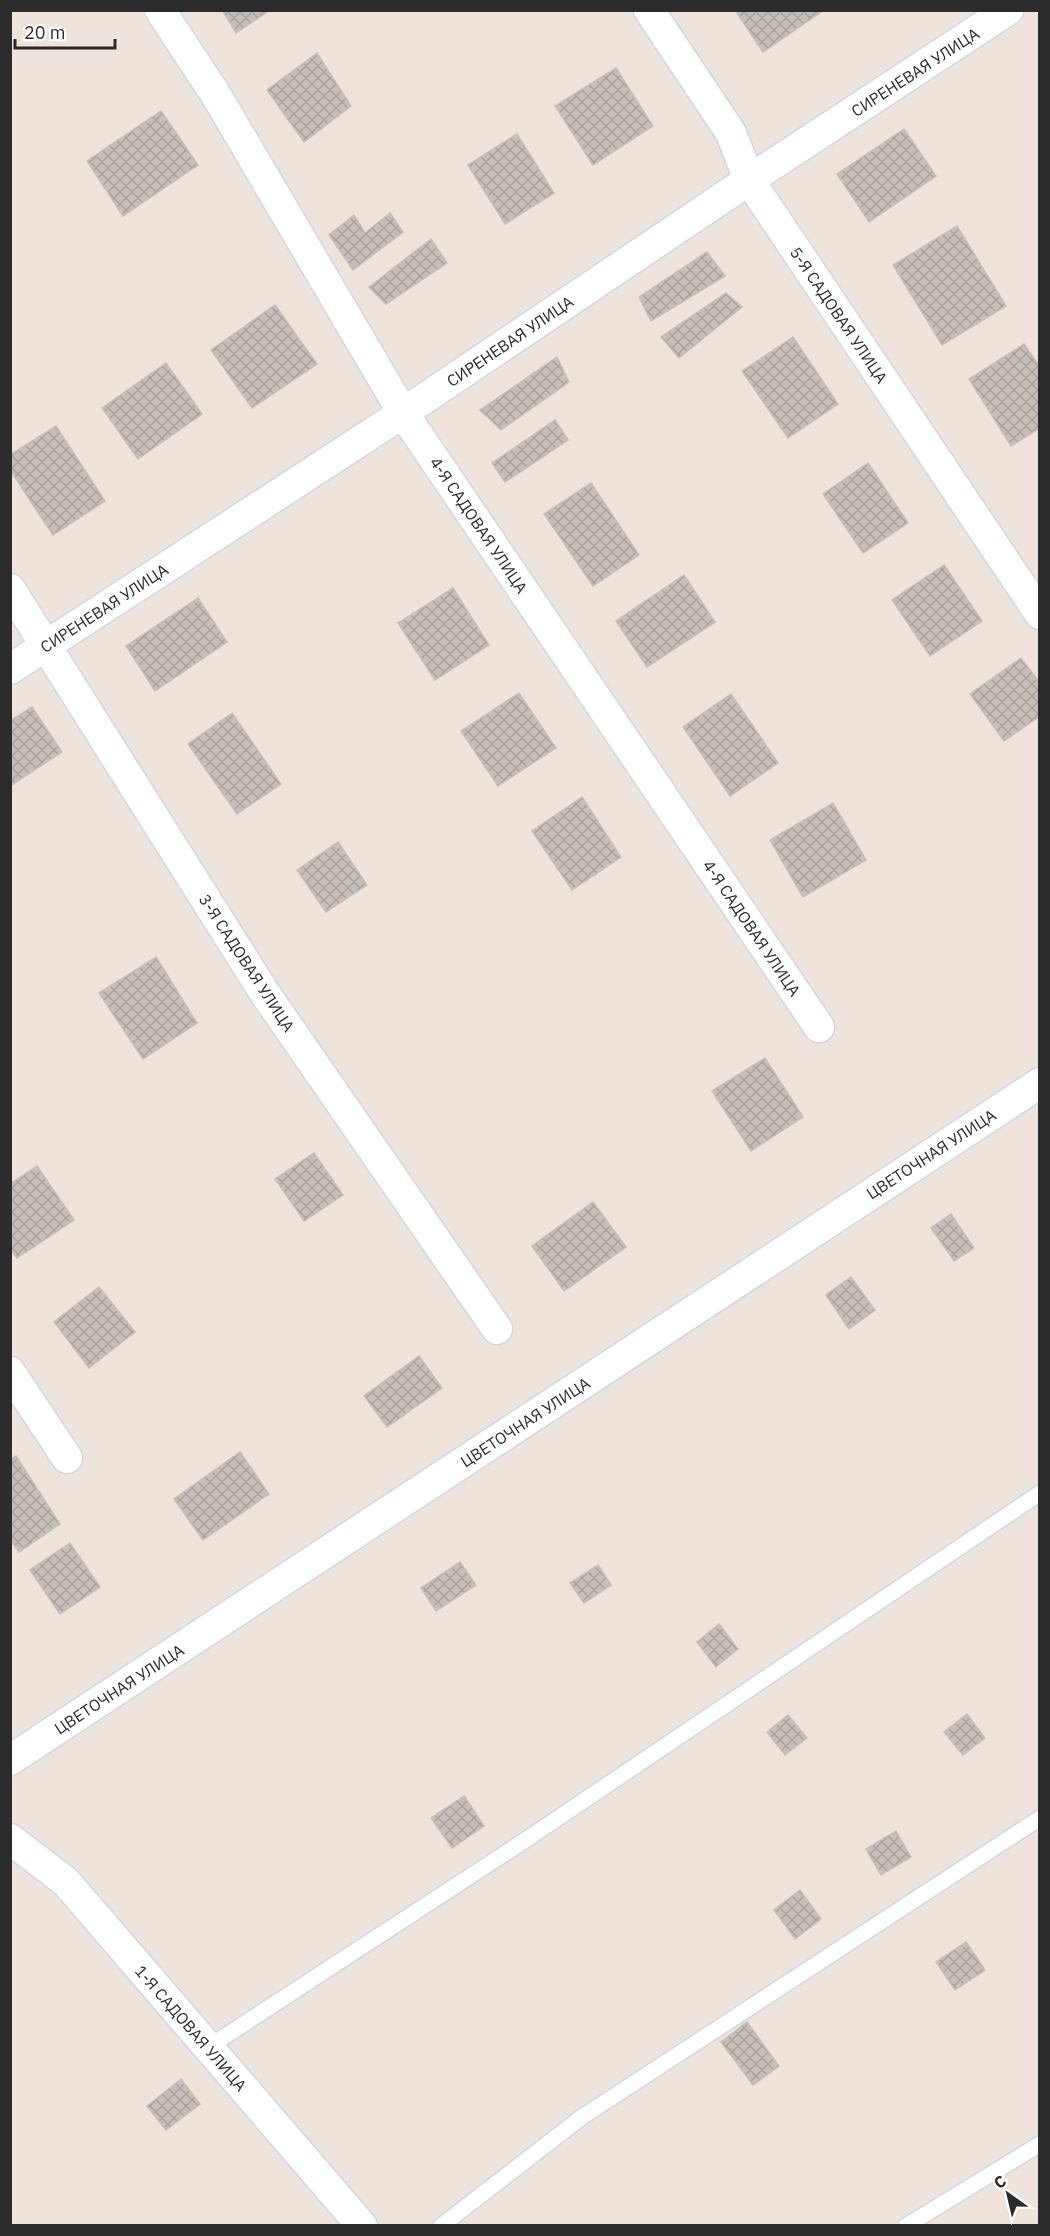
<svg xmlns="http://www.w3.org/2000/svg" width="1050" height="2236" font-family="'IBM Plex Sans',sans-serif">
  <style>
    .building { fill: url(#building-cross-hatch); stroke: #c9c0b5; stroke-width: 1.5 }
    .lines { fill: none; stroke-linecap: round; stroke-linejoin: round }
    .lane-casing { stroke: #d1d7e5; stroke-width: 18 }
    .street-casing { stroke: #d1d7e5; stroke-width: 33 }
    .lane { stroke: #fff; stroke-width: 15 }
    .street { stroke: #fff; stroke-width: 30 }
    .labels { text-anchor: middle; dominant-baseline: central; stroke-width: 5; stroke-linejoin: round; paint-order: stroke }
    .street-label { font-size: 16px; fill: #2b2b2b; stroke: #fff }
  </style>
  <defs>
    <pattern id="building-cross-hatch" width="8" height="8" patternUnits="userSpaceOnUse" patternTransform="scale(1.5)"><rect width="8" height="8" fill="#c6beb8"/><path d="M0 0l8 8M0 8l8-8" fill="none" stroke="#aaa39e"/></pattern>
  </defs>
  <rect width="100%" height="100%" fill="#eee4dc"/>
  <g class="building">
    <polygon points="222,10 270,10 236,33"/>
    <polygon points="735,10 824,10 763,52"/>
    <polygon points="317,53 351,106 304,142 267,90"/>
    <polygon points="616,68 653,126 593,165 555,106"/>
    <polygon points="161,111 198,165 123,216 87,161"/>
    <polygon points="904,129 936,176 869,222 837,174"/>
    <polygon points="517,134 554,193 505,224 468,165"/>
    <polygon points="390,213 403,232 353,270 329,235 354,215 365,233"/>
    <polygon points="957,226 1006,306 942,345 893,265"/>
    <polygon points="431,239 447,263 386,304 369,287"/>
    <polygon points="707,252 725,276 651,321 639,297"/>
    <polygon points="726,293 742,307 679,358 661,337"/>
    <polygon points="275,305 317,364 252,408 211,350"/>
    <polygon points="793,337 838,404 788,438 742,371"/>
    <polygon points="1024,344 1040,367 1040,428 1011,446 969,379"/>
    <polygon points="557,357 569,382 501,430 480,410"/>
    <polygon points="166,363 202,414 138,459 102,408"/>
    <polygon points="555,420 568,440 505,482 492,463"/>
    <polygon points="56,426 105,501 53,535 10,470 10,455"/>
    <polygon points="868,463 908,523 863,553 823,494"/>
    <polygon points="591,483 639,555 593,586 544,514"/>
    <polygon points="944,565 982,621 930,656 892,600"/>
    <polygon points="684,575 715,622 647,667 616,621"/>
    <polygon points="453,588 489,645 435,680 398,623"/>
    <polygon points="198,598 227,642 155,691 126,646"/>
    <polygon points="1021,658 1040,683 1040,716 1004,741 970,694"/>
    <polygon points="519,693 556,748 498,786 461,731"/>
    <polygon points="731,694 778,763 730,796 683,727"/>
    <polygon points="32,707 62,752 10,786 10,721"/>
    <polygon points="232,713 281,784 237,814 188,744"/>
    <polygon points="582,797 621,857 572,890 532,831"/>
    <polygon points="833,803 866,860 803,897 770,840"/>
    <polygon points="338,842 367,885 326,912 297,870"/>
    <polygon points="156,957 197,1023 143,1059 99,993"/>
    <polygon points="765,1058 803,1117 751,1151 712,1091"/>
    <polygon points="314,1153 343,1195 304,1221 275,1179"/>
    <polygon points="37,1166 74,1220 17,1258 10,1249 10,1184"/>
    <polygon points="593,1202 626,1247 564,1291 532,1246"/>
    <polygon points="951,1214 974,1248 954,1261 931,1228"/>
    <polygon points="851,1277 875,1310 849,1329 826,1295"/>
    <polygon points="99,1287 135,1332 89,1368 54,1322"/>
    <polygon points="419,1356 442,1388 387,1427 364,1396"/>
    <polygon points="240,1452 269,1494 203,1540 174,1499"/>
    <polygon points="16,1456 60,1524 19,1552 10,1539 10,1460"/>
    <polygon points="70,1543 100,1587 60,1614 30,1570"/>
    <polygon points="460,1562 476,1585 436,1611 421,1588"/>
    <polygon points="598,1565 611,1585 584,1603 570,1583"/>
    <polygon points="719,1624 738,1649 716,1667 697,1642"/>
    <polygon points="967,1714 985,1738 963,1755 944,1732"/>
    <polygon points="788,1715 807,1738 785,1755 767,1732"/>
    <polygon points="464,1796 484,1826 452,1848 431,1818"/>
    <polygon points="896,1831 911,1857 881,1875 866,1849"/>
    <polygon points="800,1890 821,1919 795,1939 774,1910"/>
    <polygon points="966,1942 985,1970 955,1990 936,1962"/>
    <polygon points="747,2022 779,2066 753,2085 721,2042"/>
    <polygon points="181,2079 200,2104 166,2130 147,2106"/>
  </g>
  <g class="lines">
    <g class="lane-casing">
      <g id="lane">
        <polyline points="207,2048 524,1841 1040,1493"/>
        <polyline points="441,2226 582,2117 1040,1818"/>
        <polyline points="906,2226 1040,2144"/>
      </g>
    </g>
    <g class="street-casing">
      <g id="street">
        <polyline points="160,10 216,95 403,413 819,1027"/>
        <polyline points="649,10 731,133 749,180 1040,614"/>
        <polyline points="10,589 264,992 497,1329"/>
        <polyline points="10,669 403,413 749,180 1008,10"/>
        <polyline points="10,1372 67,1458"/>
        <polyline points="10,1760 1040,1083"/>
        <polyline points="10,1839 66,1882 362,2226"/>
      </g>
    </g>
    <use href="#lane" class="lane"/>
    <use href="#street" class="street"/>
  </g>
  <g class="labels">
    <g class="street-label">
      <text transform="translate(915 72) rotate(-33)">СИРЕНЕВАЯ УЛИЦА</text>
      <text transform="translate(839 315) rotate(56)">5-Я САДОВАЯ УЛИЦА</text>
      <text transform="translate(510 341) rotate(-34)">СИРЕНЕВАЯ УЛИЦА</text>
      <text transform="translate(479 525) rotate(56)">4-Я САДОВАЯ УЛИЦА</text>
      <text transform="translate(104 608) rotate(-33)">СИРЕНЕВАЯ УЛИЦА</text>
      <text transform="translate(752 928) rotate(56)">4-Я САДОВАЯ УЛИЦА</text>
      <text transform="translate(247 963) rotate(57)">3-Я САДОВАЯ УЛИЦА</text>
      <text transform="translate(931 1154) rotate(-33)">ЦВЕТОЧНАЯ УЛИЦА</text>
      <text transform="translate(525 1422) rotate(-33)">ЦВЕТОЧНАЯ УЛИЦА</text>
      <text transform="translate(119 1689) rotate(-33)">ЦВЕТОЧНАЯ УЛИЦА</text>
      <text transform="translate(191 2028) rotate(49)">1-Я САДОВАЯ УЛИЦА</text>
    </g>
  </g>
  <rect width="1050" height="2236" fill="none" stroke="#2b2b2b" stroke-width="24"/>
  <g transform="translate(1008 2194) rotate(326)" stroke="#ffffff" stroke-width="4.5" paint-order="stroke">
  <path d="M0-4.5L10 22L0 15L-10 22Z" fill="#2b2b2b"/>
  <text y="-9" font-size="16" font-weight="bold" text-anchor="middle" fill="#2b2b2b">С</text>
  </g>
  <path d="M15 39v9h100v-9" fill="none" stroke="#2b2b2b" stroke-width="3"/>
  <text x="24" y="39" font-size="18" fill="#2b2b2b" stroke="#ffffff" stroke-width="4.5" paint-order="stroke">20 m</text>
</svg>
